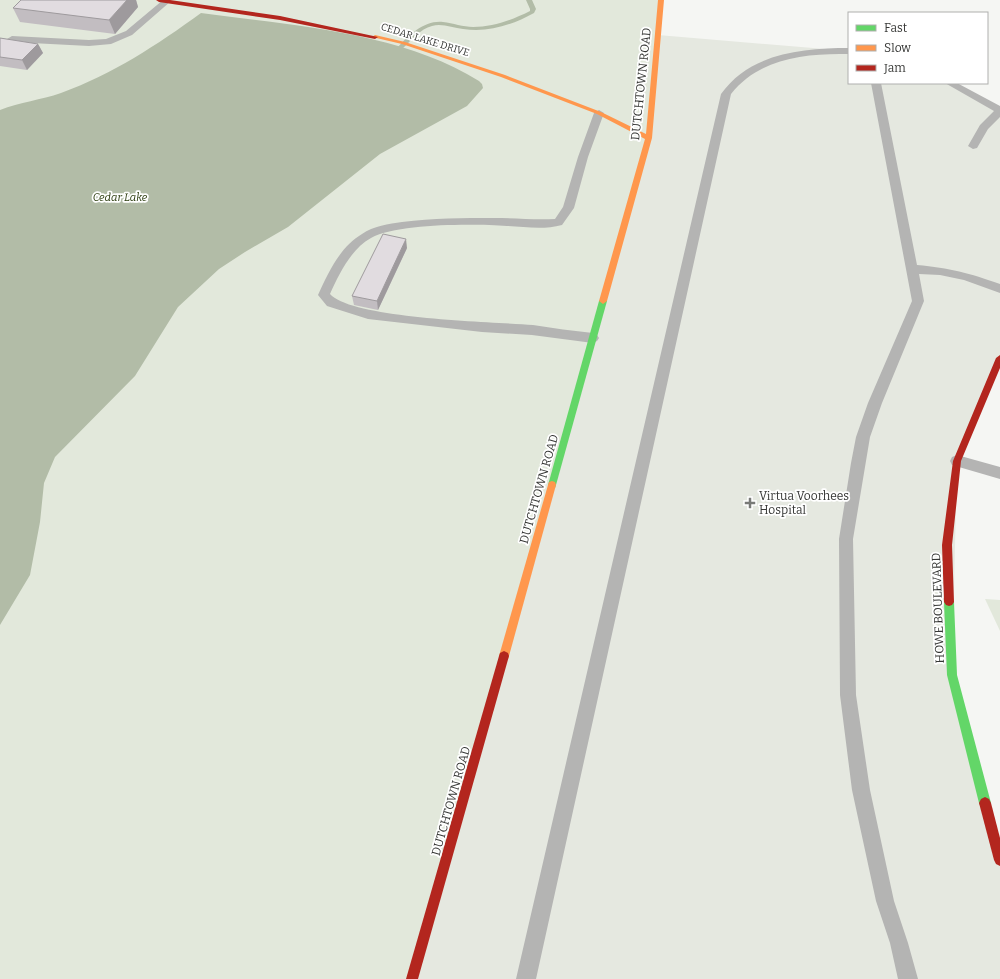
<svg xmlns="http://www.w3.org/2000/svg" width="1000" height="979" font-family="Bitter,serif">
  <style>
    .built { fill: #e5e8e0 }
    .green { fill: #e2e8db }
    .water { fill: #b2bca7 }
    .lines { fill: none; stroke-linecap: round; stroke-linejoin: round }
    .stream { fill: #b2bca7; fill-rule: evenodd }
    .lane { fill: #b4b4b3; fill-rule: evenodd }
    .fast { fill: #63d668; fill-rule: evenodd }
    .slow { fill: #ff974d; fill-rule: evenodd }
    .jam { fill: #b3261e; fill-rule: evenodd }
    .wall { fill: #c2bdc1 }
    .shaded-wall { fill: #9e9a9d }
    .building { fill: #e1dce0; stroke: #9e9a9d }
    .poi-dot { fill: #797a78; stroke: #fff; stroke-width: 1.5 }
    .labels { text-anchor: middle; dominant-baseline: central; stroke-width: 3.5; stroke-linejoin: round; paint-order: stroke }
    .far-street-label { font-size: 10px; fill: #363735; stroke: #fff }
    .far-water-label { font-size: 11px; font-style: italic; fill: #2a3b0d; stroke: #fff }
    .street-label { font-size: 12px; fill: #363735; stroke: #fff }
    .poi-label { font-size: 12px; fill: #363735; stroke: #fff; text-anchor: start }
  </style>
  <rect width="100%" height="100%" fill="#f5f6f3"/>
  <polygon class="built" points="658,35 849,51 849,83 950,83 1000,110 1000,358 957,461 952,675 1000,860 1000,979 412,979"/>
  <g class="green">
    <polygon points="0,0 661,0 649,138 412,979 0,979"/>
    <polygon points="985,599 1000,600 1000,631"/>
  </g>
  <path class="water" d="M 201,13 C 290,25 402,32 479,81 L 482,84 L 483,88 L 467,106 L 380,154 L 288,227 L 245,252 L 219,269 L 178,307 L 135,376 L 55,457 L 44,483 L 40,522 L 30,575 L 0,625 L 0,110 C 20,102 41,100 61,93 C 113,74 157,45 201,13 Z"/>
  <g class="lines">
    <path class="stream" d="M 526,0 L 532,0 L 536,9 L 534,13 C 512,25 488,33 463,29 C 453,28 442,23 432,26 C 420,29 412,40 403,48 L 398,47 C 410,34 425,20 443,22 C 453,23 463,27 473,27 C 493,27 512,20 530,11 L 530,9 Z"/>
    <g class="lane">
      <polygon points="163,0 171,1 132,35 111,44 89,46 12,42 7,39 12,36 89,40 106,39 126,31"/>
      <path d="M 849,48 L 849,54 C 806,53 759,58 731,94 L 536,979 L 516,979 L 721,94 C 750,53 803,48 849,48 Z"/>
      <path d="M 871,83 L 881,83 L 917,265 C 950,268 969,273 1000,284 L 1000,293 L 964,280 L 940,275 L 919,274 L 924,301 L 882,403 L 870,437 L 853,539 L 856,695 L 870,790 L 894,901 L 908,943 L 918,979 L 898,979 L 890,943 L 876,901 L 852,790 L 840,695 L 839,539 L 851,463 L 856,437 L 868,403 L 912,301 Z"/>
      <polygon points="945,83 957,83 1000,106 1000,117 988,129 977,148 973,149 968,146 980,125 994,111"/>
      <path d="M 599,110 L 604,113 L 588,157 L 574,208 L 562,225 C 544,230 525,227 507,226 C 474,224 399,223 371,238 C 351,249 339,274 330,294 C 352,319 495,322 533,325 C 553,328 573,331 593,333 L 597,335 L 599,338 L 597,341 L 593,343 L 532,335 L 482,332 L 368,319 L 327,306 L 318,295 C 328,273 340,247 362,234 C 373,226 389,224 402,222 C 433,218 463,218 494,218 C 514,218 534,220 555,219 L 563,207 L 578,157 L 594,113 Z"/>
      <polygon points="957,455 1000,467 1000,479 952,465 950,461 952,457"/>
    </g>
    <g class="fast">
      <polygon points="603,298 607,301 556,485 555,488 549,488 548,485 599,301"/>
      <polygon points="949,598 952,599 954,602 957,675 991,803 989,807 985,809 981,807 979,803 947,675 944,602 946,599"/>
    </g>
    <g class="slow">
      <polygon points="658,0 664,0 652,138 607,301 603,304 599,301 645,139 597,114 501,77 402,44 372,37 375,35 405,42 505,75 601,112 646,134"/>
      <polygon points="552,481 555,482 556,485 509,656 508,659 504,661 500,659 499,656 548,485 549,482"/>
    </g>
    <g class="jam">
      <polygon points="156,0 170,0 280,16 378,37 375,39 280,20 159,2"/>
      <polygon points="1000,355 1000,368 961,461 952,545 954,602 952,605 949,606 946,605 944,602 942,545 953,461 996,358"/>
      <polygon points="504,651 508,653 509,656 418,979 406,979 499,656 500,653"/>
      <polygon points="985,797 989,799 991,803 1000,838 1000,866 996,864 994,860 979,803 981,799"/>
    </g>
  </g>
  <g class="wall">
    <polygon points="21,0 136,0 138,7 115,34 20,22 13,8"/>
    <polygon points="0,38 38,44 43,53 27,70 0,66"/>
    <polygon points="407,248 378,310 354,305 352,296"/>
  </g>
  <g class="shaded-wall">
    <polygon points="127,0 136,0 138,7 115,34 109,20"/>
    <polygon points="38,44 43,53 27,70 22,60"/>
    <polygon points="406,239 407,248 378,310 377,301"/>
  </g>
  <g class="building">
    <polygon points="21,0 127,0 109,20 13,8"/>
    <polygon points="0,38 38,44 22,60 0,57"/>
    <polygon points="383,234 406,239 377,301 352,296"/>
  </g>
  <path class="poi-dot" d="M748 497h4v4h4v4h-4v4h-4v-4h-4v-4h4z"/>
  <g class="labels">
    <g class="far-street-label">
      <text transform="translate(425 40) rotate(17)">CEDAR LAKE DRIVE</text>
    </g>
    <g class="far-water-label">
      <text x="120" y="197">Cedar Lake</text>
    </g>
    <g class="street-label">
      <text transform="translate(641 84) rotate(-84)">DUTCHTOWN ROAD</text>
      <text transform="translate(539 489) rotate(-74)">DUTCHTOWN ROAD</text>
      <text transform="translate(938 608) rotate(-92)">HOWE BOULEVARD</text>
      <text transform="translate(451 801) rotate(-74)">DUTCHTOWN ROAD</text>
    </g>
    <g class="poi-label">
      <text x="759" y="496">Virtua Voorhees<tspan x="759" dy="14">Hospital</tspan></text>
    </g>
  </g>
  <rect x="848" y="12" width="140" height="72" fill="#ffffff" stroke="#afafae"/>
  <rect x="856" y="25" width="20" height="6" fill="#63d668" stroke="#afafae"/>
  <text x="884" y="32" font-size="12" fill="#363735">Fast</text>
  <rect x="856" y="45" width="20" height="6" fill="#ff974d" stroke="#afafae"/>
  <text x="884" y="52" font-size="12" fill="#363735">Slow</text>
  <rect x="856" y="65" width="20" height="6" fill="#b3261e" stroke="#afafae"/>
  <text x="884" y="72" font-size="12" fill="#363735">Jam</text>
</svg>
